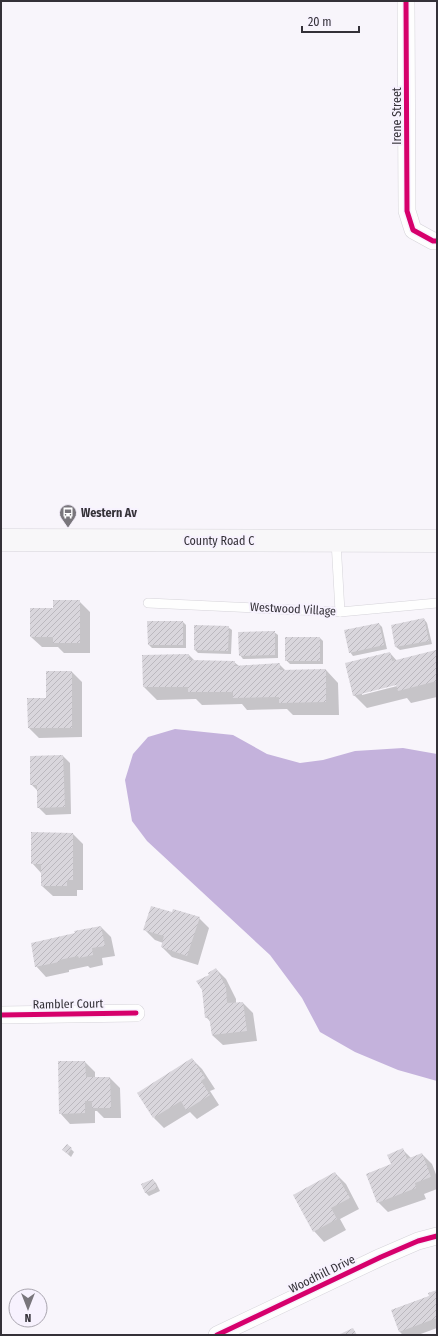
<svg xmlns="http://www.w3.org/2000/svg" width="438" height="1336" font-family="'Fira Sans Condensed',sans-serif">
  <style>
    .water { fill: #c4b2dc }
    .shadow { fill: #0003; fill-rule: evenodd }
    .building { fill: url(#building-hatch) }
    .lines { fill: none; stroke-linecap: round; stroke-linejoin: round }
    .lane-casing { stroke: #d5d3d9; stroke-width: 10 }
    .street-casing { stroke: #d5d3d9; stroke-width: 18 }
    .secondary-casing { stroke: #d5d3d9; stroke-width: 23 }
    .lane { stroke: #fefefe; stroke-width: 9 }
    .street { stroke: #fefefe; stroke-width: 17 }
    .secondary { stroke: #f8f7f9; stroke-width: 22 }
    .cycleway-casing { stroke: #f7f2fe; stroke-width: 8 }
    .cycleway { stroke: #d6006c; stroke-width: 5 }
    .labels { text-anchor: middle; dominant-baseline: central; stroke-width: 4; stroke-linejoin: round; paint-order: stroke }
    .street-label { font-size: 12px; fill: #343138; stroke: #f7f2fe }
    .poi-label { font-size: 12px; font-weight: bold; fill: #343138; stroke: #f7f2fe; text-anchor: start }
  </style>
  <defs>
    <pattern id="building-hatch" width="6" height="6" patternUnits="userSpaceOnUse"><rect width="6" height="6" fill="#d9d6dc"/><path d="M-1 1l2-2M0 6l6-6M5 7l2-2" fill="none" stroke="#bbb8be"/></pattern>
  </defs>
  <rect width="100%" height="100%" fill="#f8f5fb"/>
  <polygon class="water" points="175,729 233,735 267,754 300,763 323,760 355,751 403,748 437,754 437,1081 398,1070 355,1052 320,1032 302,998 270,955 147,841 132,821 125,780 133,754 148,737"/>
  <g class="shadow">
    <polygon points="79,601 90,612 90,653 64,653 58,647 42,647 31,637 54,609"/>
    <polygon points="424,619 427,623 432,644 400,650 396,647 392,626"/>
    <polygon points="183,622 186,625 186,648 152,648 149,645"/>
    <polygon points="379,624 382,627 387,649 353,656 350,652"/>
    <polygon points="228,627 232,630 231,654 198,653 195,650"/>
    <polygon points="274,632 278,635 278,658 243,659 240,655"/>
    <polygon points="320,638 323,641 323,664 290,664 286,660"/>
    <path d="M 436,651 L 437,697 L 411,703 L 407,698 L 367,708 L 354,695 L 390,653 L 397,661 ZM 401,683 L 401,685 L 362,695 L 362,693 Z"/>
    <polygon points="189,655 195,661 234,662 239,666 279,664 286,671 326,670 338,683 339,715 293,715 287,709 247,710 242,704 202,705 196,699 157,700 144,687"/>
    <polygon points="72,672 82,682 82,737 39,738 29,728 28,699 47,699"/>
    <polygon points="63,756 70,763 71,814 46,815 38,807 38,791 31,784"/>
    <polygon points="73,834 83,844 83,890 77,890 77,896 53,896 42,886 42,874 32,863"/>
    <polygon points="199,918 209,928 198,965 172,957 162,947 163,943 155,940 145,930"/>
    <polygon points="101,927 111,937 115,956 102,958 103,965 90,968 88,966 69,970 69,972 46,977 36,966"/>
    <polygon points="216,969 226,979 236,999 236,1003 243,1003 253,1013 257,1041 223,1045 212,1035 211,1022 206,1017 210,976"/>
    <polygon points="192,1059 202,1069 215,1089 210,1091 219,1105 197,1119 190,1112 164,1128 154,1118"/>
    <polygon points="85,1062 95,1072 95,1078 110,1078 120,1088 121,1118 104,1118 97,1111 95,1111 95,1123 70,1124 60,1113"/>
    <polygon points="71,1149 74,1152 71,1157 63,1150"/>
    <polygon points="403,1150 411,1158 422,1154 432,1164 437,1177 437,1189 424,1194 426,1199 388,1212 378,1202"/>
    <polygon points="335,1173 346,1184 359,1209 340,1219 346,1230 324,1242 314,1231"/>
    <polygon points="153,1180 156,1183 160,1191 149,1196 146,1193 142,1185"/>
    <polygon points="437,1291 437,1328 418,1335 403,1335 400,1332 392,1310 430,1296"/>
  </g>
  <g class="building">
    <polygon points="53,600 80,600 80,643 53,643 53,637 30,637 30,608 53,608"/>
    <polygon points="424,618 429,641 395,647 391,625"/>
    <polygon points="147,621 183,621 183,645 148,645"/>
    <polygon points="379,623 384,645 349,653 344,630"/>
    <polygon points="194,625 229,626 228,651 194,650"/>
    <polygon points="275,631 275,655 239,656 238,632"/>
    <rect x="285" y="637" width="35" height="24"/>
    <polygon points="436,650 437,681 398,691 396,685 353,696 345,663 390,652 392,661"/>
    <polygon points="189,654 189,660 235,661 235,666 280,663 280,670 326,669 326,702 279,703 279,697 233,698 233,692 188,692 188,687 143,687 142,655"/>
    <polygon points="46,671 72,671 72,728 28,728 27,698 46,698"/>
    <polygon points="63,755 65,807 37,808 37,785 30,785 30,756"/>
    <polygon points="31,832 73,833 73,880 67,880 67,886 41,886 41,864 31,864"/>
    <polygon points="151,906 172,912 173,909 200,917 187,956 161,947 164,936 143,930"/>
    <polygon points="101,926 105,946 92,948 93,955 79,958 78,956 59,960 59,962 35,967 31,943 75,933 74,931"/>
    <polygon points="216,968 226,987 227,1003 243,1002 247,1031 212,1035 209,1017 205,1018 202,990 196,981 209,975 208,973"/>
    <polygon points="192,1058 205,1078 201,1081 210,1095 186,1110 181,1101 153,1118 137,1093"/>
    <polygon points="58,1061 85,1061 86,1077 110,1077 111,1108 92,1108 92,1101 85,1101 85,1113 59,1114"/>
    <polygon points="67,1144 72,1148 68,1154 62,1150"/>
    <polygon points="403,1148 407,1159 422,1153 431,1177 415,1183 416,1188 377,1203 366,1174 391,1164 387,1155"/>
    <polygon points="335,1172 350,1198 331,1208 337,1219 313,1232 293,1195"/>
    <polygon points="153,1179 157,1188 145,1193 141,1184"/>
    <polygon points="437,1290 437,1318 399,1332 391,1310 429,1296 428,1293"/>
    <polygon points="353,1328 357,1335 338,1335"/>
  </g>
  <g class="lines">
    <g class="lane-casing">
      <g id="lane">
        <polyline points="336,541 340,612"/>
        <polyline points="148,603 340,612 437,603"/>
      </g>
    </g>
    <g class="street-casing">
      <g id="street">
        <polyline points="406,1 407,211 413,230 433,241 437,241"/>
        <polyline points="1,1015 136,1013"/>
        <polyline points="217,1335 381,1257 418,1241 437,1236"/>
      </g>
    </g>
    <g class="secondary-casing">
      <polyline id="secondary" points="1,540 437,541"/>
    </g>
    <use href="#lane" class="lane"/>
    <use href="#street" class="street"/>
    <use href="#secondary" class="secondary"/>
    <g class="cycleway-casing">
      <g id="cycleway">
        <polyline points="406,1 407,211 413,230 433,241 437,241"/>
        <polyline points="1,1015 136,1013"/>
        <polyline points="217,1335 381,1257 418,1241 437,1236"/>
      </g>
    </g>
    <use href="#cycleway" class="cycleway"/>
  </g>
  <defs>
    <g id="bus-pin" transform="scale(0.9)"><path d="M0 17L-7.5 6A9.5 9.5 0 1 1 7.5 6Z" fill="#79767c" stroke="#f7f2fe"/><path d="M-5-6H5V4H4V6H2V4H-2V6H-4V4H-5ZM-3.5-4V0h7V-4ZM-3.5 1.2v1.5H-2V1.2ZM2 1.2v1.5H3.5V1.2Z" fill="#fff"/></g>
  </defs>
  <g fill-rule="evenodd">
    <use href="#bus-pin" x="68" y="513"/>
  </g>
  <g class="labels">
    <g class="street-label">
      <text transform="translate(397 116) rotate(-90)">Irene Street</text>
      <text x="219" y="541">County Road C</text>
      <text transform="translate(293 609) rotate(3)">Westwood Village</text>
      <text transform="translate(68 1004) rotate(-1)">Rambler Court</text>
      <text transform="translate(322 1274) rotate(-26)">Woodhill Drive</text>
    </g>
    <g class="poi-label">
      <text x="81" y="513">Western Av</text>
    </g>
  </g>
  <rect width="438" height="1336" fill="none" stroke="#343138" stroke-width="4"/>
  <g transform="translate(28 1308) rotate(180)"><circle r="19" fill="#f7f2fe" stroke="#a9a5af"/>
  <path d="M0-3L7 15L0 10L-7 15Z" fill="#79767c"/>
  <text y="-6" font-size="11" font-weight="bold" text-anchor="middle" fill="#343138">N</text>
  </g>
  <path d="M302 26v6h57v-6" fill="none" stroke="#343138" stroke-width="2"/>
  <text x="308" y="26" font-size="12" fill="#343138" stroke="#f7f2fe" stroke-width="3" paint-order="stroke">20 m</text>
</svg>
